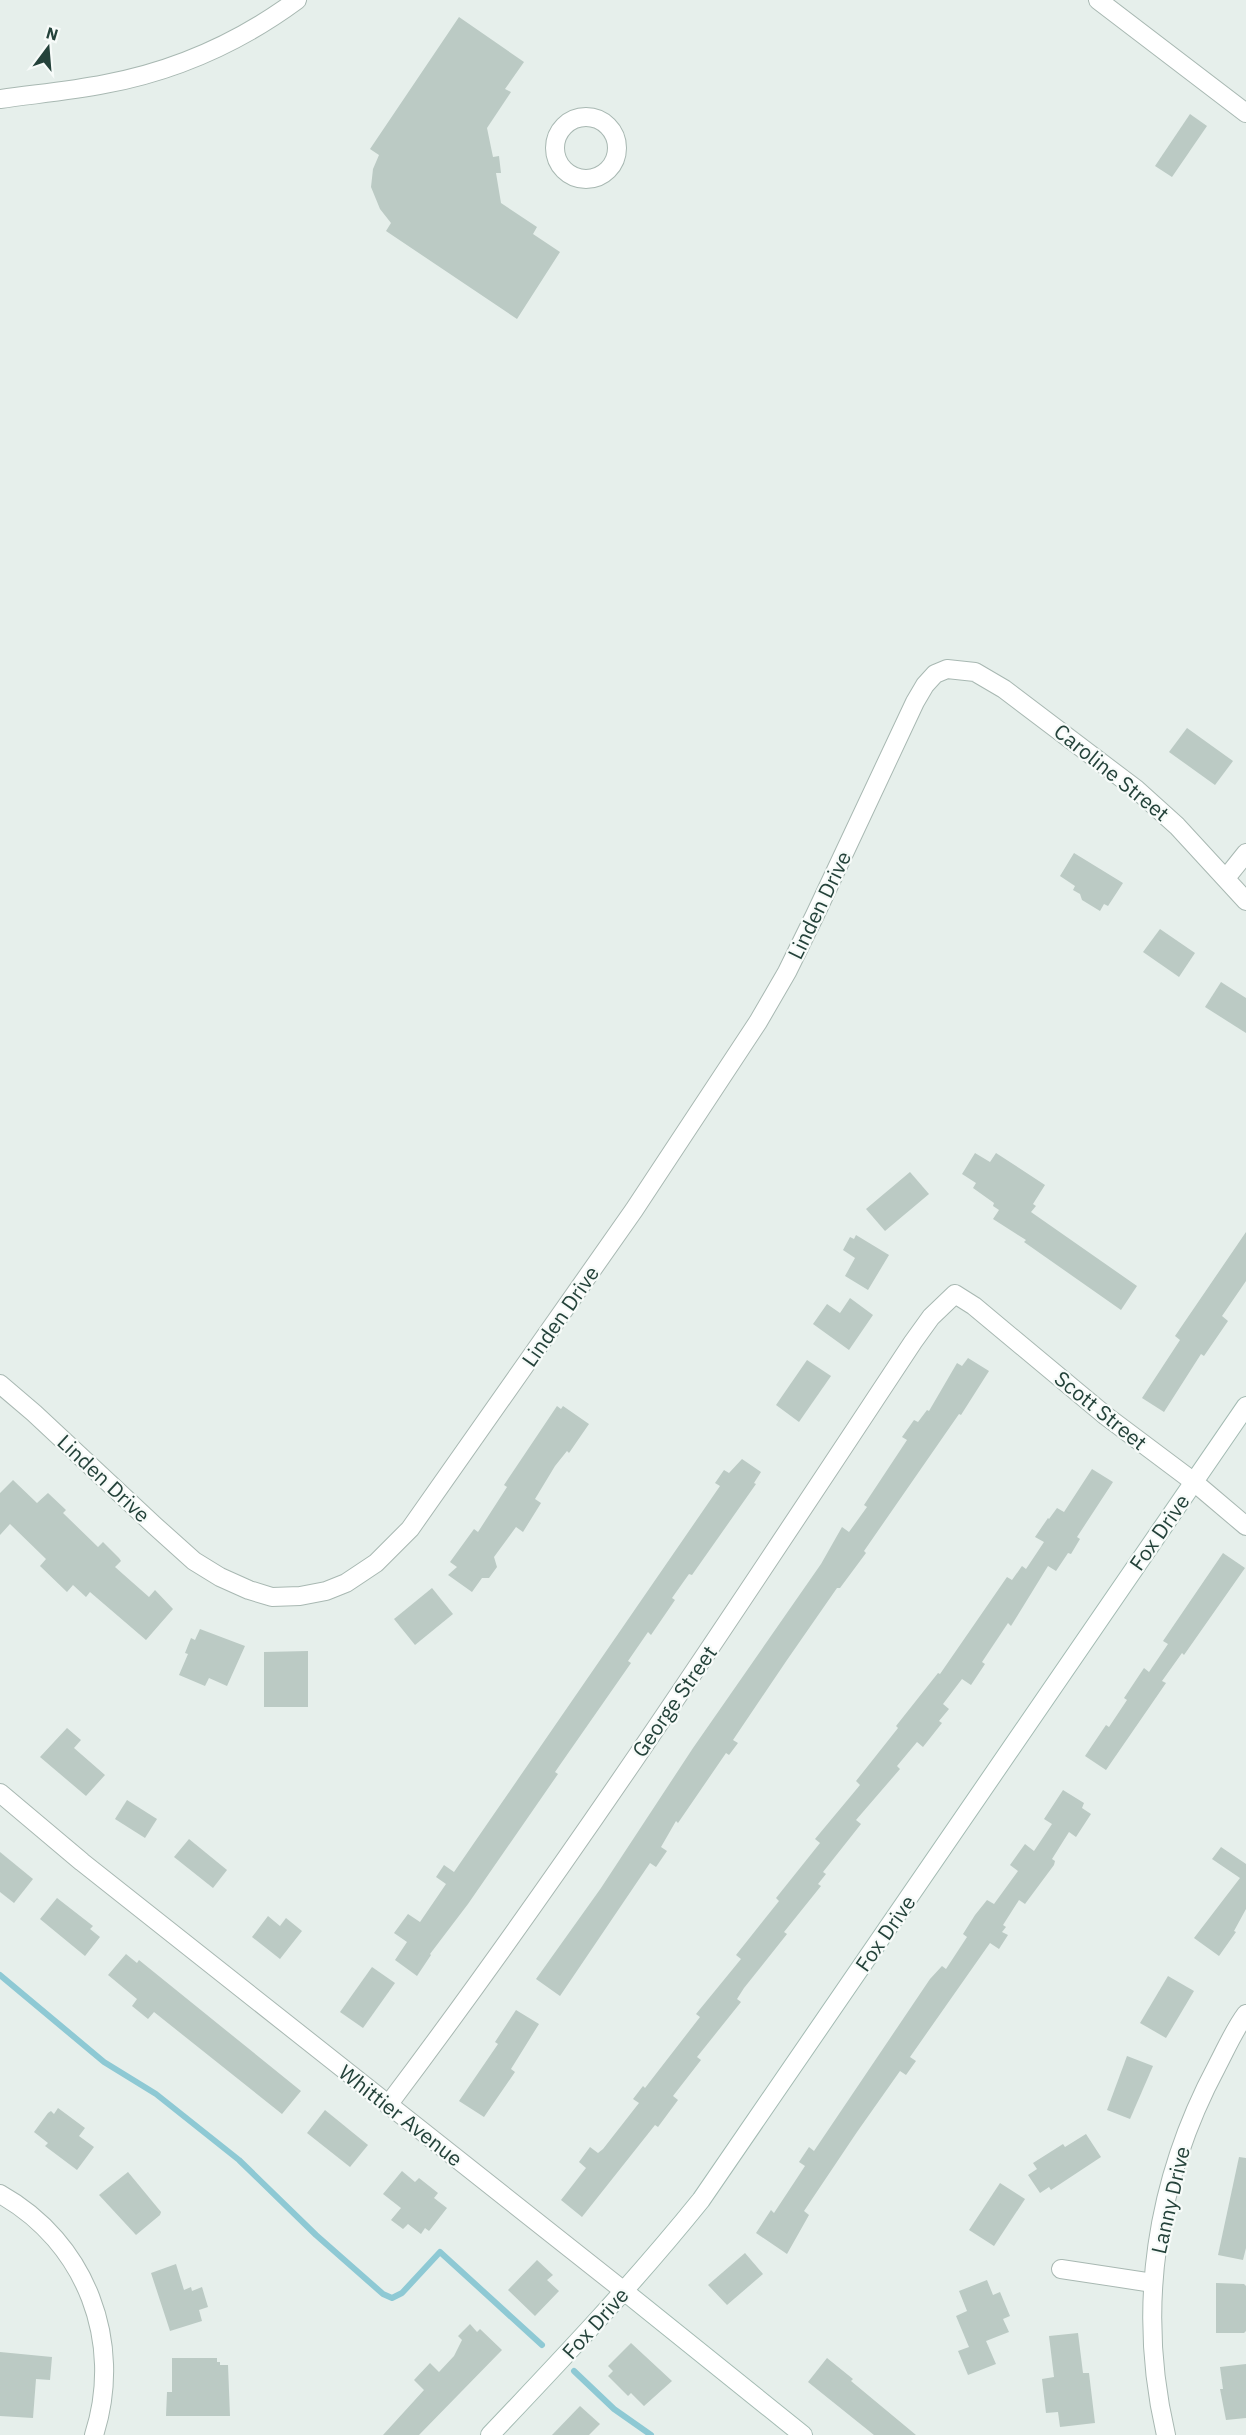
<svg xmlns="http://www.w3.org/2000/svg" width="1246" height="2435" font-family="'IBM Plex Sans',sans-serif">
  <style>
    .lines { fill: none; stroke-linecap: round; stroke-linejoin: round }
    .stream { stroke: #8ec9d4; stroke-width: 6 }
    .building { fill: #bbcac4 }
    .street-casing { stroke: #a8b8b2; stroke-width: 20 }
    .secondary-casing { stroke: #a4bbb3; stroke-width: 20 }
    .street { stroke: #fff; stroke-width: 18 }
    .secondary { stroke: #fff; stroke-width: 18 }
    .labels { text-anchor: middle; dominant-baseline: central; stroke-width: 4.5; stroke-linejoin: round; paint-order: stroke }
    .street-label { font-size: 21px; fill: #24423a; stroke: #f7fbf9 }
  </style>
  <rect width="100%" height="100%" fill="#e6efeb"/>
  <g class="lines">
    <g class="stream">
      <polyline points="0,1975 104,2062 156,2094 239,2160 316,2235 383,2294 392,2298 402,2293 440,2252 542,2345"/>
      <polyline points="574,2371 614,2409 651,2435"/>
    </g>
  </g>
  <g class="building">
    <polygon points="459,17 524,62 505,89 511,92 487,128 493,157 499,156 501,173 496,173 501,203 537,227 533,234 560,252 517,319 386,231 391,223 380,209 371,187 373,169 379,155 370,149"/>
    <polygon points="1190,114 1207,126 1172,177 1155,166"/>
    <polygon points="1187,728 1233,761 1215,785 1169,752"/>
    <polygon points="1074,853 1123,883 1108,906 1104,904 1100,911 1082,900 1080,894 1073,890 1075,886 1060,876"/>
    <polygon points="1160,929 1195,953 1179,977 1143,952"/>
    <polygon points="1221,982 1246,998 1246,1033 1205,1007"/>
    <polygon points="975,1153 990,1162 996,1153 1045,1185 1033,1204 1036,1206 1031,1212 1137,1286 1121,1310 1024,1242 1026,1240 993,1219 999,1210 993,1206 994,1203 973,1188 976,1183 962,1174"/>
    <polygon points="910,1172 929,1194 885,1231 866,1209"/>
    <polygon points="1246,1232 1246,1281 1222,1316 1228,1321 1204,1356 1201,1354 1164,1412 1142,1398 1180,1340 1175,1336"/>
    <polygon points="856,1235 889,1255 868,1290 845,1276 855,1258 843,1250 850,1237 854,1239"/>
    <polygon points="850,1298 873,1315 849,1350 813,1324 827,1304 840,1313"/>
    <polygon points="968,1358 989,1371 961,1415 959,1414 864,1551 866,1553 840,1588 837,1588 787,1660 733,1740 738,1743 729,1755 726,1753 678,1823 676,1821 661,1847 667,1851 656,1867 650,1863 560,1996 536,1979 601,1888 693,1748 821,1564 842,1527 849,1532 867,1507 864,1505 907,1440 902,1437 914,1420 918,1422 927,1410 929,1411 957,1363 962,1366"/>
    <polygon points="807,1360 831,1376 799,1422 776,1405"/>
    <polygon points="557,1406 561,1409 563,1406 589,1424 569,1453 567,1451 555,1466 535,1499 541,1503 523,1532 516,1527 494,1557 497,1567 489,1578 482,1578 472,1592 448,1575 457,1567 450,1562 474,1529 478,1532 507,1487 504,1485"/>
    <polygon points="742,1459 761,1472 754,1483 756,1484 692,1575 689,1574 672,1598 675,1600 651,1635 648,1632 628,1661 631,1663 555,1772 558,1774 468,1904 430,1954 431,1955 417,1976 395,1960 407,1942 394,1933 408,1914 420,1922 446,1884 436,1877 444,1865 454,1872 720,1486 715,1483 724,1470 729,1473"/>
    <polygon points="1092,1469 1113,1482 1077,1537 1080,1539 1071,1554 1068,1553 1056,1571 1048,1566 1011,1626 1008,1623 982,1662 985,1664 971,1685 962,1679 943,1704 949,1709 939,1721 942,1723 923,1747 917,1742 897,1766 900,1769 856,1820 861,1824 823,1872 826,1874 818,1884 821,1886 784,1932 787,1934 744,1988 737,1999 741,2002 697,2057 701,2060 673,2096 678,2100 658,2127 655,2125 582,2217 561,2200 586,2168 579,2162 590,2147 598,2153 603,2149 639,2103 633,2099 643,2086 645,2088 700,2017 696,2014 741,1959 736,1955 779,1901 776,1898 820,1843 815,1839 860,1785 856,1781 898,1728 896,1726 938,1673 940,1674 1007,1577 1012,1580 1022,1566 1026,1569 1044,1542 1035,1537 1048,1518 1049,1519 1057,1508 1064,1512"/>
    <polygon points="13,1480 37,1503 48,1493 66,1510 63,1513 98,1547 103,1542 119,1558 121,1561 115,1567 149,1597 155,1590 173,1609 146,1640 90,1592 86,1597 73,1585 67,1592 40,1566 46,1559 10,1524 0,1535 0,1493"/>
    <polygon points="1223,1553 1245,1568 1184,1655 1182,1653 1162,1681 1166,1683 1106,1770 1085,1756 1106,1725 1109,1727 1127,1700 1124,1698 1144,1668 1149,1672 1168,1644 1163,1641"/>
    <polygon points="432,1588 453,1614 415,1645 394,1619"/>
    <polygon points="200,1629 245,1646 227,1686 209,1678 205,1686 179,1675 188,1654 185,1653 191,1638 195,1640"/>
    <polygon points="308,1651 308,1707 264,1707 264,1652"/>
    <polygon points="67,1728 81,1740 74,1748 105,1775 86,1796 40,1757"/>
    <polygon points="1063,1790 1084,1803 1082,1808 1091,1814 1076,1837 1069,1832 1052,1859 1055,1861 1054,1865 1025,1904 1019,1900 1003,1925 1006,1927 1002,1932 1008,1935 999,1949 990,1943 910,2057 916,2061 906,2075 900,2071 857,2132 804,2211 809,2215 787,2254 756,2233 771,2210 774,2213 805,2166 799,2162 809,2147 814,2151 930,1979 942,1966 946,1969 967,1937 963,1934 975,1915 987,1900 994,1904 1018,1871 1010,1865 1025,1844 1034,1851 1052,1824 1044,1819"/>
    <polygon points="127,1800 157,1819 145,1838 115,1819"/>
    <polygon points="189,1839 227,1870 213,1888 174,1857"/>
    <polygon points="1221,1847 1246,1864 1246,1909 1234,1931 1236,1932 1219,1956 1194,1938 1240,1878 1212,1859"/>
    <polygon points="0,1852 33,1879 14,1903 0,1892"/>
    <polygon points="57,1898 93,1926 90,1929 100,1937 85,1956 40,1919"/>
    <polygon points="268,1916 280,1926 286,1918 302,1931 280,1959 252,1937"/>
    <polygon points="126,1954 137,1963 139,1960 301,2091 282,2114 154,2012 148,2019 132,2006 137,1999 108,1975"/>
    <polygon points="372,1967 395,1983 363,2028 340,2012"/>
    <polygon points="1168,1976 1194,1991 1166,2038 1140,2023"/>
    <polygon points="516,2010 539,2024 511,2069 515,2072 484,2117 459,2101 498,2044 495,2042"/>
    <polygon points="1127,2056 1153,2066 1130,2119 1107,2110"/>
    <polygon points="58,2108 85,2128 79,2136 94,2147 77,2170 45,2146 48,2143 34,2132 48,2113 51,2111 54,2114"/>
    <polygon points="325,2110 368,2145 350,2167 307,2133"/>
    <polygon points="1086,2134 1101,2157 1051,2190 1049,2187 1040,2193 1028,2175 1037,2169 1033,2163 1063,2144 1065,2147"/>
    <polygon points="1239,2157 1246,2158 1246,2248 1243,2260 1218,2255"/>
    <polygon points="402,2171 415,2182 419,2178 438,2193 434,2198 447,2208 429,2231 425,2228 421,2234 408,2224 403,2229 391,2220 401,2208 383,2194"/>
    <polygon points="128,2172 161,2212 160,2215 136,2235 99,2195"/>
    <polygon points="1000,2183 1025,2199 994,2246 969,2230"/>
    <polygon points="745,2253 763,2274 727,2305 708,2285"/>
    <polygon points="537,2260 553,2275 547,2280 559,2291 535,2316 508,2290"/>
    <polygon points="176,2264 184,2290 191,2287 192,2291 202,2287 208,2307 199,2310 202,2321 170,2331 151,2273"/>
    <polygon points="987,2280 993,2295 1000,2292 1010,2316 1003,2319 1009,2332 986,2341 996,2364 968,2375 958,2351 969,2347 956,2316 967,2311 959,2291"/>
    <polygon points="1216,2283 1244,2284 1246,2286 1246,2331 1244,2333 1216,2333"/>
    <polygon points="470,2324 477,2332 480,2329 502,2350 419,2435 383,2435 424,2390 414,2380 430,2363 439,2372 454,2356 462,2340 458,2336"/>
    <polygon points="1078,2333 1083,2373 1089,2373 1095,2423 1060,2427 1058,2412 1046,2413 1042,2379 1054,2377 1049,2336"/>
    <polygon points="631,2343 672,2381 644,2406 631,2393 628,2396 608,2376 613,2371 608,2366"/>
    <polygon points="0,2352 52,2357 50,2380 36,2379 33,2418 0,2416"/>
    <polygon points="172,2358 217,2358 217,2362 220,2362 220,2365 228,2365 230,2416 166,2416 167,2392 172,2392"/>
    <polygon points="827,2358 853,2379 851,2381 916,2435 874,2435 808,2382"/>
    <polygon points="1246,2364 1246,2418 1226,2420 1220,2389 1223,2389 1220,2367"/>
    <polygon points="580,2406 600,2424 589,2435 552,2435"/>
  </g>
  <g class="lines">
    <g class="street-casing">
      <g id="street">
        <polyline points="1098,0 1246,113"/>
        <path d="M 0,99 C 35,94 70,91 105,84 C 175,71 240,42 297,0"/>
        <circle cx="586" cy="148" r="31"/>
        <polyline points="1226,878 1246,853"/>
        <polyline points="0,1384 34,1413 155,1526 194,1561 220,1577 249,1590 272,1597 300,1596 326,1591 346,1583 376,1563 410,1529 521,1371 634,1210 758,1022 787,972 815,915 915,702 925,685 935,674 947,669 975,672 1004,689 1136,789 1177,826 1246,901"/>
        <polyline points="0,1793 82,1862 624,2291"/>
        <path d="M 388,2105 C 574,1858 743,1599 913,1342 L 931,1317 L 955,1294 L 974,1306 L 1106,1416 L 1194,1482 L 1246,1526"/>
        <path d="M 0,2194 C 86,2242 124,2342 94,2435"/>
        <polyline points="1061,2269 1153,2283"/>
        <path d="M 1166,2435 C 1136,2308 1156,2180 1217,2066 C 1226,2049 1234,2030 1246,2014"/>
      </g>
    </g>
    <g class="secondary-casing">
      <g id="secondary">
        <polyline points="624,2291 803,2435"/>
        <path d="M 490,2435 C 563,2358 635,2282 701,2200 L 1246,1406"/>
      </g>
    </g>
    <use href="#street" class="street"/>
    <use href="#secondary" class="secondary"/>
  </g>
  <g class="labels">
    <g class="street-label">
      <text transform="translate(1112 772) rotate(39)">Caroline Street</text>
      <text transform="translate(819 905) rotate(-64)">Linden Drive</text>
      <text transform="translate(560 1316) rotate(-55)">Linden Drive</text>
      <text transform="translate(1101 1410) rotate(39)">Scott Street</text>
      <text transform="translate(104 1478) rotate(43)">Linden Drive</text>
      <text transform="translate(1159 1532) rotate(-55)">Fox Drive</text>
      <text transform="translate(674 1701) rotate(-55)">George Street</text>
      <text transform="translate(885 1933) rotate(-55)">Fox Drive</text>
      <text transform="translate(401 2115) rotate(38)">Whittier Avenue</text>
      <text transform="translate(1170 2200) rotate(-77)">Lanny Drive</text>
      <text transform="translate(595 2323) rotate(-48)">Fox Drive</text>
    </g>
  </g>
  <g transform="translate(48 48) rotate(16)" stroke="#f7fbf9" stroke-width="4.5" paint-order="stroke">
  <path d="M0-4.5L10 22L0 15L-10 22Z" fill="#24423a"/>
  <text y="-9" font-size="16" font-weight="bold" text-anchor="middle" fill="#24423a">N</text>
  </g>
</svg>
